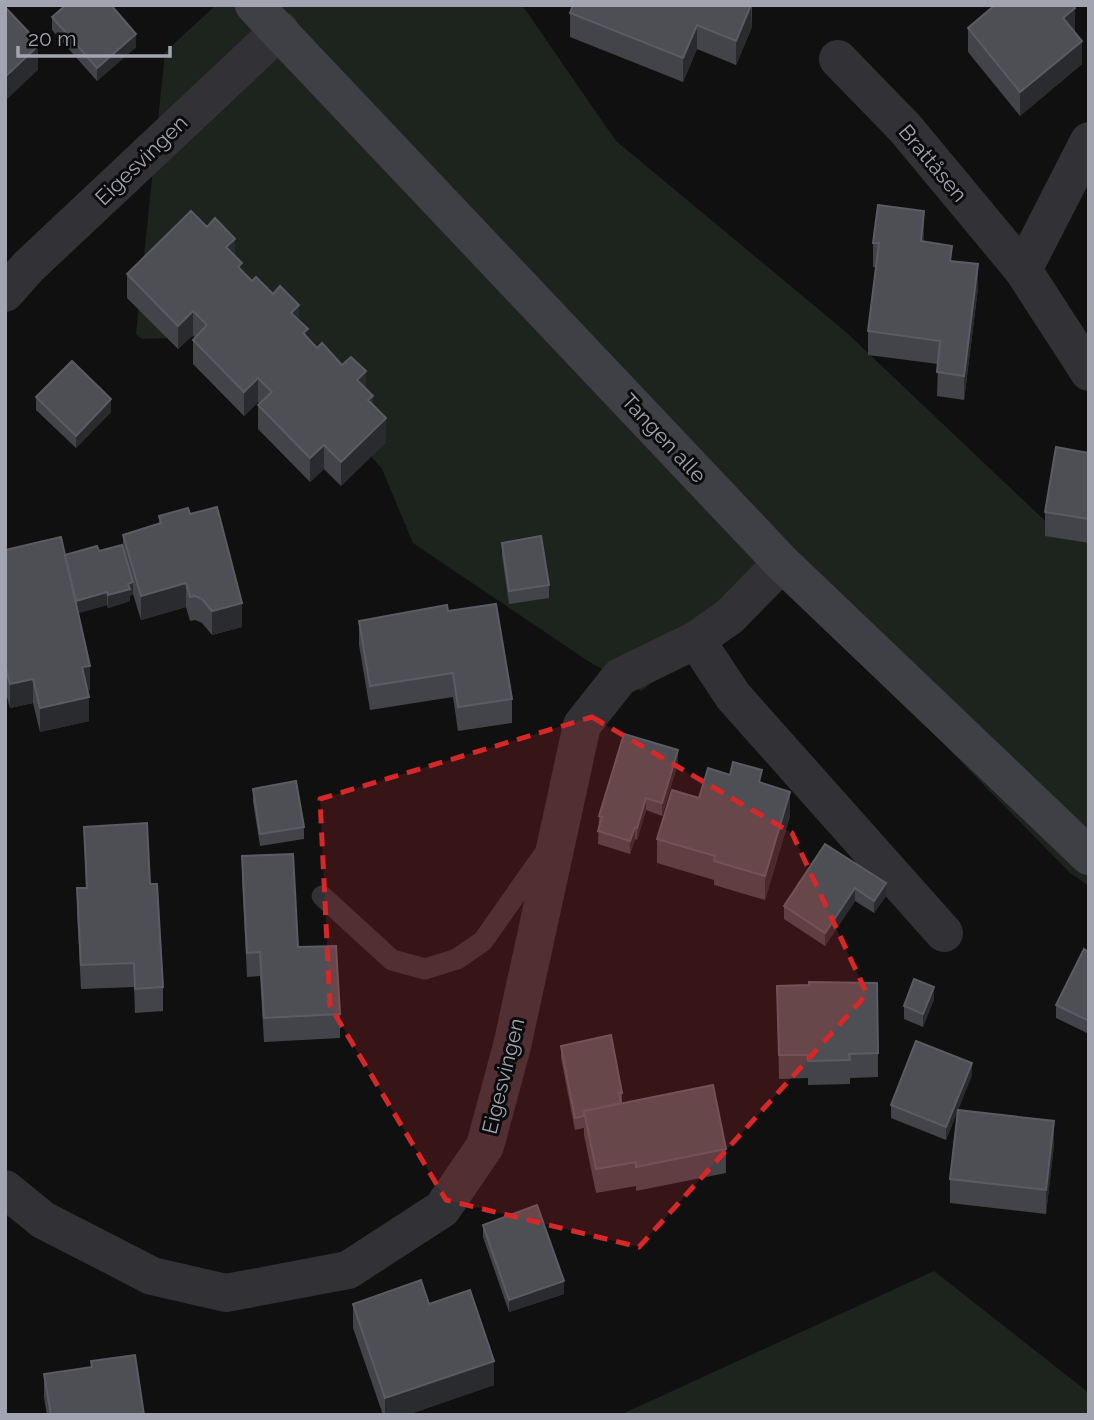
<svg xmlns="http://www.w3.org/2000/svg" width="1094" height="1420" font-family="Raleway,sans-serif">
  <style>
    .green { fill: #1d241e }
    .lines { fill: none; stroke-linecap: round; stroke-linejoin: round }
    .lane { stroke: #313136; stroke-width: 21 }
    .street { stroke: #313136; stroke-width: 38 }
    .secondary { stroke: #3f4046; stroke-width: 38 }
    .wall { fill: #434449 }
    .shaded-wall { fill: #2a2b2e }
    .building { fill: #4d4f54; stroke: #5b5c63; stroke-width: 2 }
    .marked { fill: #d62828; fill-opacity: 0.2; stroke: #d62828; stroke-width: 5; stroke-dasharray: 14 9; stroke-linejoin: round }
    .labels { text-anchor: middle; dominant-baseline: central; stroke-width: 6; stroke-linejoin: round; paint-order: stroke }
    .street-label { font-size: 21px; fill: #a2a4b2; stroke: #0b0b0c }
  </style>
  <rect width="100%" height="100%" fill="#101011"/>
  <g class="green">
    <polygon points="216,5 522,5 616,141 846,332 1061,536 1089,535 1089,886 1070,873 787,584 641,691 588,661 413,543 382,469 268,334 142,339 136,334 165,52"/>
    <polygon points="934,1271 1089,1393 1089,1415 620,1415"/>
  </g>
  <g class="lines">
    <polyline class="lane" points="322,896 392,960 425,969 457,959 483,941 544,854"/>
    <g class="street">
      <polyline points="838,59 905,128 1023,270 1089,372"/>
      <polyline points="1023,270 1089,141"/>
      <polyline points="5,293 29,266 280,30"/>
      <polyline points="782,563 729,617 696,640 733,696 944,933"/>
      <polyline points="5,1189 43,1220 152,1276 226,1293 348,1270 442,1209 485,1146 512,1046 582,725 620,677 696,640"/>
    </g>
    <polyline class="secondary" points="254,5 782,563 1089,856"/>
  </g>
  <g class="wall">
    <polygon points="752,5 752,27 736,65 697,49 683,82 570,37 570,13"/>
    <polygon points="52,17 136,47 97,81 52,30"/>
    <polygon points="968,28 1075,32 1082,64 1020,116 968,52"/>
    <polygon points="924,235 923,242 952,261 978,288 964,400 937,396 938,364 868,355 868,331 876,267 873,267 873,243"/>
    <polygon points="235,256 242,271 252,281 299,321 308,338 317,348 366,388 373,405 386,442 341,486 324,469 310,482 258,429 258,405 260,404 258,402 244,416 193,364 193,340 195,337 193,335 178,349 127,298 127,274"/>
    <polygon points="36,397 111,412 76,448 36,410"/>
    <polygon points="1089,453 1089,543 1045,536 1045,512"/>
    <polygon points="190,514 242,627 212,635 202,623 195,620 190,621 186,607 141,620 133,594 130,596 130,601 108,608 107,605 78,613 90,690 87,690 89,721 40,732 33,703 10,708 5,689 5,550 65,555 99,551 123,546 123,535 159,524 159,516"/>
    <polygon points="502,543 549,585 549,598 509,604 502,555"/>
    <polygon points="448,611 512,699 512,723 458,731 453,697 370,710 359,645 359,621"/>
    <polygon points="678,763 662,816 646,810 637,840 635,839 630,854 598,844 599,816"/>
    <polygon points="762,783 790,816 765,900 714,885 714,880 657,863 657,839 699,798"/>
    <polygon points="253,789 304,827 304,839 260,846 253,801"/>
    <polygon points="84,827 150,884 163,987 163,1011 135,1013 134,987 81,989 77,912 77,888 86,888"/>
    <polygon points="825,844 886,896 874,913 855,901 825,946 784,919 784,906"/>
    <polygon points="242,856 340,1014 340,1038 264,1042 260,976 247,977 242,880"/>
    <polygon points="1089,952 1089,1034 1056,1018 1056,1005"/>
    <polygon points="777,986 878,1053 878,1077 850,1078 850,1084 808,1085 808,1078 779,1079"/>
    <polygon points="934,999 923,1027 904,1019 904,1006"/>
    <polygon points="561,1046 622,1093 622,1103 726,1149 726,1173 636,1191 636,1186 596,1193 584,1135 584,1128 575,1130 561,1058"/>
    <polygon points="972,1075 958,1110 1054,1145 1046,1214 950,1203 950,1179 958,1110 946,1140 891,1118 891,1105"/>
    <polygon points="483,1225 564,1294 509,1312 483,1237"/>
    <polygon points="353,1304 429,1304 494,1385 407,1415 383,1415 353,1328"/>
    <polygon points="91,1361 144,1415 47,1415 44,1397 44,1374 91,1367"/>
  </g>
  <g class="shaded-wall">
    <polygon points="751,5 752,27 736,65 736,41"/>
    <polygon points="1075,8 1075,32 1063,42 1063,18"/>
    <polygon points="697,25 697,49 683,82 683,58"/>
    <polygon points="136,34 136,47 97,81 97,68"/>
    <polygon points="36,40 36,48 38,46 38,70 5,101 5,77"/>
    <polygon points="1082,41 1082,64 1020,116 1020,92"/>
    <polygon points="924,211 924,235 921,265 921,241"/>
    <polygon points="235,239 235,263 226,247"/>
    <polygon points="978,264 978,288 964,400 964,376"/>
    <polygon points="299,305 299,329 291,313"/>
    <polygon points="193,311 193,335 178,349 178,326"/>
    <polygon points="366,371 366,395 357,380"/>
    <polygon points="258,378 258,402 244,416 244,392"/>
    <polygon points="373,396 373,420 368,400"/>
    <polygon points="111,399 111,412 76,448 76,436"/>
    <polygon points="386,418 386,442 341,486 341,462"/>
    <polygon points="324,445 324,469 310,482 310,458"/>
    <polygon points="133,582 133,594 130,596 130,601 108,608 108,595 128,584"/>
    <polygon points="186,583 186,607 141,620 141,596"/>
    <polygon points="107,592 107,605 76,614 76,601"/>
    <polygon points="242,603 242,627 212,635 212,611"/>
    <polygon points="90,666 90,690 82,691 82,667"/>
    <polygon points="33,679 33,703 10,708 10,684"/>
    <polygon points="89,697 89,721 40,732 40,708"/>
    <polygon points="678,750 678,763 662,816 662,803"/>
    <polygon points="790,792 790,816 765,900 765,876"/>
    <polygon points="646,798 646,810 637,840 637,828"/>
    <polygon points="635,827 635,839 630,854 630,841"/>
    <polygon points="886,883 886,896 874,913 874,901"/>
    <polygon points="855,888 855,901 825,946 825,933"/>
    <polygon points="934,987 934,999 923,1027 923,1014"/>
    <polygon points="972,1063 972,1075 946,1140 946,1127"/>
    <polygon points="1054,1121 1054,1145 1046,1214 1046,1190"/>
    <polygon points="564,1281 564,1294 509,1312 509,1300"/>
    <polygon points="494,1361 494,1385 407,1415 385,1415 385,1398"/>
  </g>
  <g class="building">
    <polygon points="66,5 111,5 136,34 97,68 52,17"/>
    <polygon points="573,5 751,5 736,41 697,25 683,58 570,13"/>
    <polygon points="995,5 1073,5 1075,8 1063,18 1082,41 1020,92 968,28"/>
    <polygon points="5,7 36,40 34,41 38,46 5,77"/>
    <polygon points="878,205 924,211 921,241 952,246 950,261 978,264 964,376 937,372 940,341 868,331 879,243 873,243"/>
    <polygon points="191,211 207,227 215,218 235,239 226,247 242,263 238,267 252,281 256,277 273,294 280,286 299,305 291,313 308,329 303,333 317,348 322,343 342,365 351,357 366,371 357,380 373,396 368,400 386,418 341,462 324,445 310,458 258,405 272,392 258,378 244,392 193,340 207,325 193,311 178,326 127,274"/>
    <polygon points="72,361 111,399 76,436 36,397"/>
    <polygon points="1056,447 1089,453 1089,519 1045,512"/>
    <polygon points="217,507 242,603 212,611 202,599 195,596 190,597 186,583 141,596 123,535 161,523 159,516 188,508 190,514"/>
    <polygon points="541,536 549,585 509,591 502,543"/>
    <polygon points="61,537 90,666 82,667 89,697 40,708 33,679 10,684 5,665 5,550"/>
    <polygon points="122,545 133,582 128,584 130,589 108,595 107,592 76,601 65,555 97,546 99,551"/>
    <polygon points="496,604 512,699 458,707 453,673 370,686 359,621 447,605 448,611"/>
    <polygon points="624,734 678,750 662,803 646,798 637,828 635,827 630,841 598,831 602,817 599,816"/>
    <polygon points="733,762 762,770 759,782 790,792 765,876 714,861 715,856 657,839 672,790 699,798 708,768 730,775"/>
    <polygon points="296,781 304,827 260,834 253,789"/>
    <polygon points="147,823 150,884 157,884 163,987 135,989 134,963 81,965 77,888 87,888 84,827"/>
    <polygon points="825,844 886,883 874,901 855,888 825,933 784,906"/>
    <polygon points="293,854 298,947 336,946 340,1014 264,1018 260,952 247,953 242,856"/>
    <polygon points="1084,949 1089,952 1089,1021 1056,1005"/>
    <polygon points="914,979 934,987 923,1014 904,1006"/>
    <polygon points="809,982 877,983 878,1053 849,1054 850,1060 808,1061 808,1055 779,1055 777,986 809,985"/>
    <polygon points="611,1035 622,1093 619,1093 621,1103 584,1111 584,1116 575,1118 561,1046"/>
    <polygon points="916,1041 972,1063 946,1127 891,1105"/>
    <polygon points="713,1085 726,1149 636,1167 636,1162 596,1169 584,1111"/>
    <polygon points="958,1110 1054,1121 1046,1190 950,1179"/>
    <polygon points="537,1205 564,1281 509,1300 483,1225"/>
    <polygon points="421,1280 429,1304 470,1290 494,1361 385,1398 353,1304"/>
    <polygon points="135,1355 144,1415 51,1415 44,1374 92,1367 91,1361"/>
  </g>
  <path class="marked" d="M 592,717 L 792,833 L 867,994 L 639,1247 L 446,1200 L 330,1006 L 320,799 Z"/>
  <g class="labels">
    <g class="street-label">
      <text transform="translate(141 160) rotate(-44)">Eigesvingen</text>
      <text transform="translate(933 163) rotate(50)">Brattåsen</text>
      <text transform="translate(664 438) rotate(47)">Tangen alle</text>
      <text transform="translate(503 1076) rotate(-76)">Eigesvingen</text>
    </g>
  </g>
  <rect width="1094" height="1420" fill="none" stroke="#a2a4b2" stroke-width="14"/>
  <path d="M18 46v10h152v-10" fill="none" stroke="#a2a4b2" stroke-width="3.5"/>
  <text x="28" y="46" font-size="21" fill="#a2a4b2" stroke="#0b0b0c" stroke-width="5" paint-order="stroke">20 m</text>
</svg>
